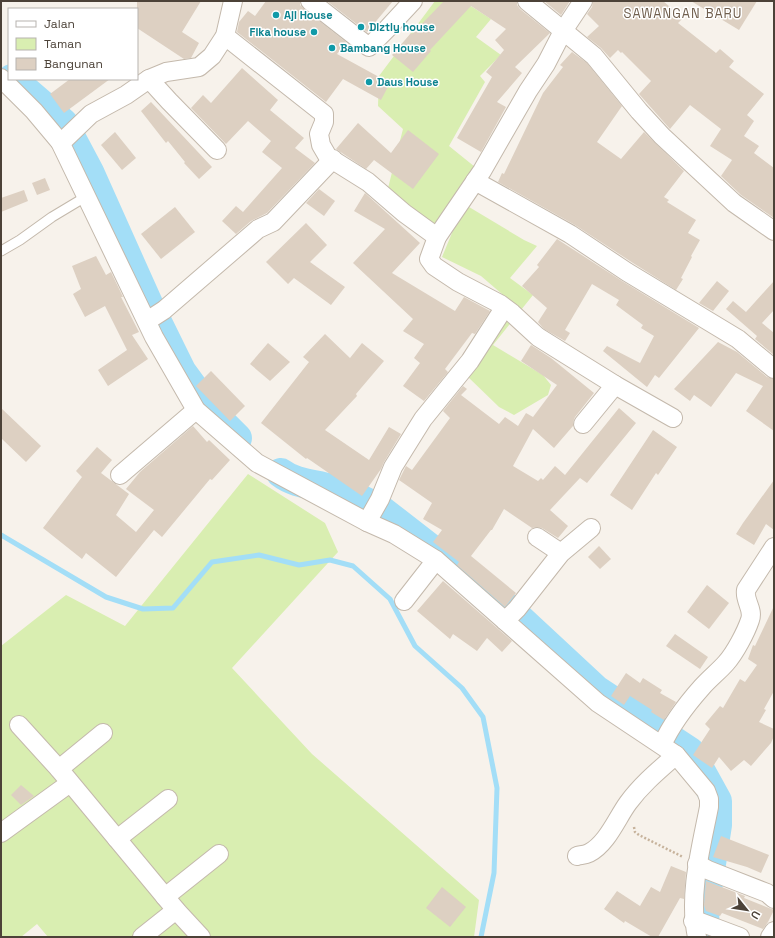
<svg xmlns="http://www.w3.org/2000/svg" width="775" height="938" font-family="'Space Grotesk',sans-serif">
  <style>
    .green { fill: #d9eeb1 }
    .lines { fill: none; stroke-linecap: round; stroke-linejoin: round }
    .stream { stroke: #a3def7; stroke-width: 5 }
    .river { stroke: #a3def7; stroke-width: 30 }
    .building { fill: #ddd0c2 }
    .lane-casing { stroke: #c4b9ac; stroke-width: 11 }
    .street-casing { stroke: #c4b9ac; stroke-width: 20 }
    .path { stroke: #c7b39c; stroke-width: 2.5; stroke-dasharray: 2 2; stroke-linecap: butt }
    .lane { stroke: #fff; stroke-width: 9 }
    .street { stroke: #fff; stroke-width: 18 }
    .culture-dot { fill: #0f9aa8; stroke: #fff; stroke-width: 1.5 }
    .labels { text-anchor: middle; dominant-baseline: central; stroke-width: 3; stroke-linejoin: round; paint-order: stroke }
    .culture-label { font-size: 11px; font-weight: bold; fill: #0d838f; stroke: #fff; text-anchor: start }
    .quarter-label { font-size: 13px; letter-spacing: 1px; fill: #705f4e; stroke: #fff }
  </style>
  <rect width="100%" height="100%" fill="#f7f2eb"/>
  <g class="green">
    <polygon points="435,1 463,1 491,19 476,37 501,55 480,76 485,82 449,146 475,167 432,228 386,196 403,129 378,106 379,76"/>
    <polygon points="464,204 524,240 537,246 510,278 533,295 493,345 543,375 551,385 548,395 514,415 499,407 466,375 494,319 502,294 481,276 442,257"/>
    <polygon points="248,474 325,523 338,552 232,668 312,754 479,900 474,937 48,937 37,924 21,937 1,937 1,646 66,595 125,626"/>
  </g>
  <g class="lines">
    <polyline class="stream" points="1,535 106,597 143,609 173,608 212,562 259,555 299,565 330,560 353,566 390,599 415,646 462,688 483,717 497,788 494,873 481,937"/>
    <g class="river">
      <polyline points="12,79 63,123 89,172 149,306 181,371 211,412 237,438"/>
      <path d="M 281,473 C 295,484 314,484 331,489 C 349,494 366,501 382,511 L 512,612 L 596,690 L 690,752 L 717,801 L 717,825 L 704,909 L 705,937"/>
    </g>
  </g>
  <g class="building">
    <polygon points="137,1 201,1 182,32 199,43 191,58 184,59 137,28"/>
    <polygon points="266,1 300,1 300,5 304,9 346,42 337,54 390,83 381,100 343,79 326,102 237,32 239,22 248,11 255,16"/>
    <polygon points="327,1 393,1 367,32"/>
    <polygon points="444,1 517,1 517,5 520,9 550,33 515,67 522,73 497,102 506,107 481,152 457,138 492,77 486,72 504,50 495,40 506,29 471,6 430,50 431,51 413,72 392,55 411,33 412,34"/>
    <polygon points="544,1 570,1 561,15"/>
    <polygon points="593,1 663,1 683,18 678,23 716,53 720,49 734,61 729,67 764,94 747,115 754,121 744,136 759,146 754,153 774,168 774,218 741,195 721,176 732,160 710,146 721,129 690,105 670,129 639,94 651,81 622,52 621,53 618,50 610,58 601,48 587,37 599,26 587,14 592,7"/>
    <polygon points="691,1 757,1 739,30"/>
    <polygon points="572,52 587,63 622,106 597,142 621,159 644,132 684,171 664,197 669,200 667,202 696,220 688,233 700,240 691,256 692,257 681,278 683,279 676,290 633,263 575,225 498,182 502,173 504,174 543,93 563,67 560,65"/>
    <polygon points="242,68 278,100 270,110 304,138 295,148 315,163 267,213 251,221 236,234 222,221 236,206 243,212 282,168 262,152 271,141 248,121 226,144 191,108 203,95 211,103"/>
    <polygon points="70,79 110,79 64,113 50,94"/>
    <polygon points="151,102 212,167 199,179 184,163 185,162 168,141 166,143 141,111"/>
    <polygon points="358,123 391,153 408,130 439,154 413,189 374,160 366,169 336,149"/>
    <polygon points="115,132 136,158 122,170 101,145"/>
    <polygon points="45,178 50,190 37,195 32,183"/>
    <polygon points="319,189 335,201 324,216 306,203"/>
    <polygon points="24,190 28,201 1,212 1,198"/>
    <polygon points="365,193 420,243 392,273 455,311 464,297 490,311 475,334 472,333 445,369 448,372 424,401 403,386 420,363 414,358 424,344 403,331 413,319 353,263 385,229 354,211"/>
    <polygon points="175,207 195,232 161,259 141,234"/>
    <polygon points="306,223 327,245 310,262 345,287 331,305 294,278 288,284 266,262"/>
    <polygon points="557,239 622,281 699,328 659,378 655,375 647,387 603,351 607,346 640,363 654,336 641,328 643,325 616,305 619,300 592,284 565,330 570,333 565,341 544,329 538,322 547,308 522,286 539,267 537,265"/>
    <polygon points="96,256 106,275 111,272 123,297 121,297 139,332 132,335 148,359 108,386 98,370 127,350 105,306 85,317 73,294 81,289 72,266"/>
    <polygon points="717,281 729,291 713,311 699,303"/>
    <polygon points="774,281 774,310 762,323 774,333 774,355 755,339 757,336 726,309 733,301 746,312"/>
    <polygon points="325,334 350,358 362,343 384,361 356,394 357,396 325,430 369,460 389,427 401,434 384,462 381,469 362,496 307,458 306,459 261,423 309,362 303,357"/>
    <polygon points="718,342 737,352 767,377 774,379 774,431 746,411 763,386 736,373 711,407 694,395 690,401 674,389"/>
    <polygon points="268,343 290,362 270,381 250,364"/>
    <polygon points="531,345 551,358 594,393 575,417 573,422 573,426 554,448 533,429 513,466 538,481 541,478 543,480 555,466 565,475 619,408 636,423 587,483 580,478 550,510 568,526 558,538 542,528 537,527 532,528 504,509 492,530 491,530 471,556 516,593 505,607 457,565 459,562 433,542 442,530 423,519 432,503 399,480 406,466 412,470 450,418 443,411 463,386 467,389 461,395 499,424 505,417 518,426 526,413 533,417 557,385 521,361"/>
    <polygon points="211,371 245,406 230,421 196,386"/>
    <polygon points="1,408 41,446 26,462 1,438"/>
    <polygon points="193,426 207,442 209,440 230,460 212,480 210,479 162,537 154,530 116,577 86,553 82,559 43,528 82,477 76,471 97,447 112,460 101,473 129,494 116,515 136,532 154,510 126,489 140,472"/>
    <polygon points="653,430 677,447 658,475 656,473 632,510 610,495"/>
    <polygon points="774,480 774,530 766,524 754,545 736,534 743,523"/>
    <polygon points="599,546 611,559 600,569 588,557"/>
    <polygon points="443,581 512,641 502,652 487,638 477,651 453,634 450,639 417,611"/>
    <polygon points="707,585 729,603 709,629 687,612"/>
    <polygon points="774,606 774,691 764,709 766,710 759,722 774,729 774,736 771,743 751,766 744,760 731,771 719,757 712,768 693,755 710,729 705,724 720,706 723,708 740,679 745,682 757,665 748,659 753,645 755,646"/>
    <polygon points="675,634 708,657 700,669 666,646"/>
    <polygon points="626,673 640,683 643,678 662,690 660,693 676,702 664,720 651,712 652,710 630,696 624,705 611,696"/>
    <polygon points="21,785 34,796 21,805 11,795"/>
    <polygon points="721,836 769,855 761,873 747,867 713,857"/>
    <polygon points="671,866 686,872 684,899 680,898 658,937 652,937 625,921 624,923 604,909 617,891 640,906 651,887 660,892"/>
    <polygon points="706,881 745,896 744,898 774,910 768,922 763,929 722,913 720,916 706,911 704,905"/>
    <polygon points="442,887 466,907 450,927 426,908"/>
  </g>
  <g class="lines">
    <g class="lane-casing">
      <polyline id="lane" points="1,251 20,240 52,217 87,196"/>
    </g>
    <g class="street-casing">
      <g id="street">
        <polyline points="310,1 369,47 387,29 413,1"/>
        <polyline points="527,1 594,56 639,111 662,136 734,203 774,231"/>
        <polyline points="583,1 563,31 546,64 528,91 482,171 437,237 429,259 434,266 458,282 500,304 512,313 538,337 615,385 673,418"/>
        <polyline points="225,36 324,114 324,122 319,134 321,145 328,157 368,182 404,213 437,237"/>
        <path d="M 1,78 L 34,111 L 60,142 L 154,337 L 196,410 L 257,463 L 367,522 L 394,534 L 436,560 L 598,703 L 676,755 L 706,791 L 709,799 L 709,807 C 701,848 688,895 697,937"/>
        <polyline points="149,79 169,101 217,150"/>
        <polyline points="60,142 66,138 91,114 126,95 149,79 166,72 199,67 212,56 225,36 233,1"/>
        <polyline points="475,181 570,234 627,272 738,339 774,369"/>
        <polyline points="147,321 164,310 258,229 273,222 333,159"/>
        <polyline points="583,424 615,385"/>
        <polyline points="120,475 196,410"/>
        <polyline points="367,522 380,499 393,467 423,419 470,361 504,308"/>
        <polyline points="537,537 561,553"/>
        <polyline points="404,601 436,560"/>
        <polyline points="505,621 517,609 561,553 591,528"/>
        <polyline points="19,725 59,769 176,910 142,937"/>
        <path d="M 662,745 C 672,723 686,705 702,687 C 710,678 719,671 726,663 C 735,653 746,632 750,620 C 754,609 744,601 746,590 L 774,547"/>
        <polyline points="59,769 103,733"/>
        <polyline points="1,833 70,783"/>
        <polyline points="117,839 168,799"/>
        <path d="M 577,856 C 581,855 585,855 589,853 C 607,844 617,818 628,803 C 642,784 659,770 676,755"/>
        <polyline points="697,864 708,870 767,893 774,899"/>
        <polyline points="165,897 219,854"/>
        <polyline points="176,910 201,937"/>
        <polyline points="693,921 700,922 740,937"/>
        <polyline points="770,937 774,931"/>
      </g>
    </g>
    <polyline class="path" points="634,827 635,832 639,835 683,857"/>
    <use href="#lane" class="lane"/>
    <use href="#street" class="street"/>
  </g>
  <g class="culture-dot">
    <circle cx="276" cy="15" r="4"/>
    <circle cx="361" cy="27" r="4"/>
    <circle cx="314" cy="32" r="4"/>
    <circle cx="332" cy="48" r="4"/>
    <circle cx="369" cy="82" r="4"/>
  </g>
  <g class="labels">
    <g class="culture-label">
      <text x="284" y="15">Aji House</text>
      <text x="369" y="27">Diztly house</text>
      <text x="306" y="32" text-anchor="end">Fika house</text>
      <text x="340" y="48">Bambang House</text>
      <text x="377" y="82">Daus House</text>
    </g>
    <g class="quarter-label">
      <text x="683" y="13">SAWANGAN BARU</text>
    </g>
  </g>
  <rect width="775" height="938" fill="none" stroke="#4c4238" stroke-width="4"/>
  <rect x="8" y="8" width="130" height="72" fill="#ffffff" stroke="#b7b3af"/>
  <rect x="16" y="21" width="20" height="6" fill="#ffffff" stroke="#b7b3af"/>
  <text x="44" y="28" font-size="12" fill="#4c4238">Jalan</text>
  <rect x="16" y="38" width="20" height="12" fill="#d9eeb1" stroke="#b7b3af"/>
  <text x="44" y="48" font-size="12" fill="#4c4238">Taman</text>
  <rect x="16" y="58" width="20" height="12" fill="#ddd0c2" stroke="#b7b3af"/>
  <text x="44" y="68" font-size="12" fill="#4c4238">Bangunan</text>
  <g transform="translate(747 910) rotate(120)" stroke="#ffffff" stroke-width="3" paint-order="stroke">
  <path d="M0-3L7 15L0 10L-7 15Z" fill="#4c4238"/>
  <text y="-6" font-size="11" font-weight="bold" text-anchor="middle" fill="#4c4238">U</text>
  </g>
</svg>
